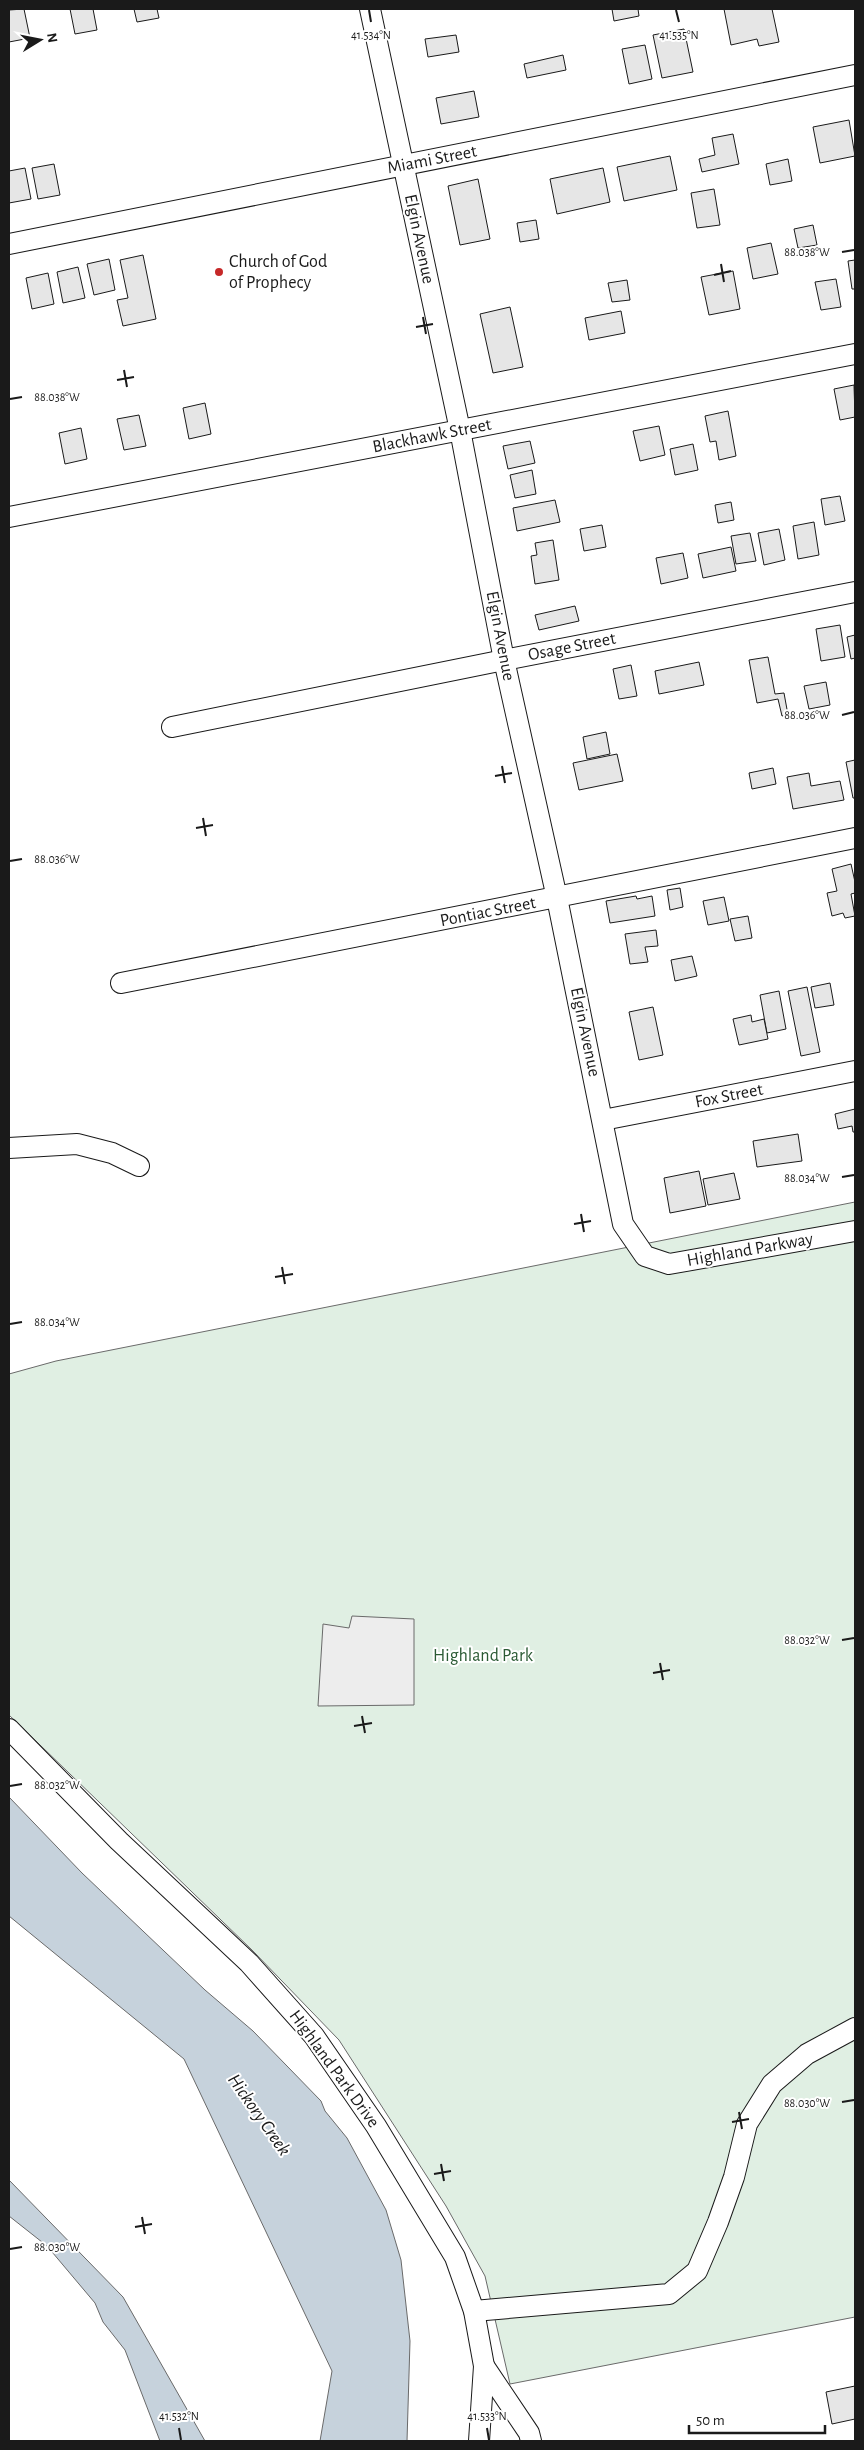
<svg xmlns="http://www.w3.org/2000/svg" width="864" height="2450" font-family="'Alegreya Sans',sans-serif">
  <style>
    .green { fill: #e0efe3; stroke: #6a6a6a }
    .parking { fill: #ededed; stroke: #6a6a6a }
    .water { fill: #c6d2dc; stroke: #6a6a6a }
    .building { fill: #e6e6e6; stroke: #1a1a1a }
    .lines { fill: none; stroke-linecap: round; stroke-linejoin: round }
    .minor-casing { stroke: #1a1a1a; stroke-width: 22 }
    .minor { stroke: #fff; stroke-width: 20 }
    .ticks { fill: none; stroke: #1a1a1a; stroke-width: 2 }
    .poi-dot { fill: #c62828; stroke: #fff; stroke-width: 2 }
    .labels { text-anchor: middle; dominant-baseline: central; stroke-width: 4; stroke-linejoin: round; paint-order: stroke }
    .street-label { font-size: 18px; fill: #1a1a1a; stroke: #fff }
    .poi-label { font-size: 18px; fill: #1a1a1a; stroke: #fff; text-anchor: start }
    .park-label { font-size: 18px; fill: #2b5a34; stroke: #fff }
    .water-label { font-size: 19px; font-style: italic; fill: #1a1a1a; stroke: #fff }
    .ticks-label { font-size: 12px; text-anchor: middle; fill: #1a1a1a; stroke: #fff; stroke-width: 4; stroke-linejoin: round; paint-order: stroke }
  </style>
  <rect width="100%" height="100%" fill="#fff"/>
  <polygon class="green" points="855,1202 855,2317 510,2384 485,2276 446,2206 339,2040 252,1950 9,1715 9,1374 56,1361"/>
  <polygon class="parking" points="352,1616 414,1619 414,1705 318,1706 323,1624 349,1628"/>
  <g class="water">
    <polygon points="9,1797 82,1873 205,1990 253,2031 321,2101 325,2111 347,2138 386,2210 401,2260 410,2341 407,2441 320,2441 332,2371 184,2059 9,1916"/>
    <polygon points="9,2180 123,2297 205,2441 160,2441 125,2350 103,2322 95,2303 47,2246 9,2216"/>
  </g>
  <g class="building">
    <polygon points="24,9 30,38 9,42 9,10"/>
    <polygon points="70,9 93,9 97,30 75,34"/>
    <polygon points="134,9 157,9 159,18 137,22"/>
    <polygon points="612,9 638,9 639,16 614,21"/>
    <polygon points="724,9 772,9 779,42 759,46 757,39 731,45"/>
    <polygon points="684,29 693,72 662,78 653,35"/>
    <polygon points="456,35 459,52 428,57 425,39"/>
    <polygon points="645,45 652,79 629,84 622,49"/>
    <polygon points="563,55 566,70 527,78 524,64"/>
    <polygon points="474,91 479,117 441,124 436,98"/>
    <polygon points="849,120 855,156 820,163 813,127"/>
    <polygon points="733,134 739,164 702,172 699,159 715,155 712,138"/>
    <polygon points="670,156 677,190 624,201 617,167"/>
    <polygon points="788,159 792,181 770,185 766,164"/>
    <polygon points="54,164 60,195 38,199 32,168"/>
    <polygon points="25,168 31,199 9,203 9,171"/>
    <polygon points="603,168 610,202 557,214 550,179"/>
    <polygon points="478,179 490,239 460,245 448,186"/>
    <polygon points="714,189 720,225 697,228 691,193"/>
    <polygon points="536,220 539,239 520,242 517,223"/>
    <polygon points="813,225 817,245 798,248 794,229"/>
    <polygon points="771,243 778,274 753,279 747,248"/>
    <polygon points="143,255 156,319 123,326 117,300 128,298 120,260"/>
    <polygon points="109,259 115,290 94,295 87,264"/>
    <polygon points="855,260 855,289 852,289 848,261"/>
    <polygon points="78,267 85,298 63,303 57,272"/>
    <polygon points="733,271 740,309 709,315 701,277"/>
    <polygon points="48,273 54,304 32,309 26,278"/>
    <polygon points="836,279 841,307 821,310 815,282"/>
    <polygon points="627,280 630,300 612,302 608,283"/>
    <polygon points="510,307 523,367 493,373 480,314"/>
    <polygon points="621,311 625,333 589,340 585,318"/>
    <polygon points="854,385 855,417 840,420 834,389"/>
    <polygon points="205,403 211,434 189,439 183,408"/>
    <polygon points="728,411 736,456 719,460 716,441 710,442 705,416"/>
    <polygon points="139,415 146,446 124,450 117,419"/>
    <polygon points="659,426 665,455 640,461 633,431"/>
    <polygon points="81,428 87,459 65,464 59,433"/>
    <polygon points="530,441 535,463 508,469 503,446"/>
    <polygon points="693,444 698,470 675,475 670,449"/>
    <polygon points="532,470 536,494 515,498 510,475"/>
    <polygon points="840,496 845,521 825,525 821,499"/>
    <polygon points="555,500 560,522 517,531 513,508"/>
    <polygon points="731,502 734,520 718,523 715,505"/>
    <polygon points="814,522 819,555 798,559 793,526"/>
    <polygon points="602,525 606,547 584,551 580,529"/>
    <polygon points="779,529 785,560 764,565 758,533"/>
    <polygon points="750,533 756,561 736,564 731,536"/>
    <polygon points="553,540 559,580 535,584 531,556 537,555 535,543"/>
    <polygon points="731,547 736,571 703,578 698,554"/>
    <polygon points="683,553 688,578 661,584 656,558"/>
    <polygon points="575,606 579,621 539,630 535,615"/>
    <polygon points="840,625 845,657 821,661 816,629"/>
    <polygon points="855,635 855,658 851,659 847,637"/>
    <polygon points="768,657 775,694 784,693 788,715 782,716 778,699 757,703 749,660"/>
    <polygon points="699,662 704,685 659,694 655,671"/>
    <polygon points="631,665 637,696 619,699 613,669"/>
    <polygon points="826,682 830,705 809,709 804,686"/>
    <polygon points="606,732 610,754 587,759 583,737"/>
    <polygon points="617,754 623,781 579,790 573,763"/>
    <polygon points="855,760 855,798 853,798 846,762"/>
    <polygon points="773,768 776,784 752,789 749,773"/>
    <polygon points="809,773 811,786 840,781 844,800 793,809 787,777"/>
    <polygon points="851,864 855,882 855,893 851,894 855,916 845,918 843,913 832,916 827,893 837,891 832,869"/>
    <polygon points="680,888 683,907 670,910 667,890"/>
    <polygon points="636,896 637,899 652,896 655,916 610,923 606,901"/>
    <polygon points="724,897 729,921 708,925 703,901"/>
    <polygon points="748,916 752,938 735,941 730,919"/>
    <polygon points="656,930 658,946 645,947 648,962 630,964 625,934"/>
    <polygon points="692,956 697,976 675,981 671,960"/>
    <polygon points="830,983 834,1005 815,1008 811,987"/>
    <polygon points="807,987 820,1052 801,1056 788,991"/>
    <polygon points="779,991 786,1029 767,1033 760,995"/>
    <polygon points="653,1007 663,1055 639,1060 629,1012"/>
    <polygon points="751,1015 752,1022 764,1019 768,1039 739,1045 733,1019"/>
    <polygon points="855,1109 855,1132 853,1132 852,1126 838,1129 835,1114"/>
    <polygon points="798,1134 802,1161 757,1167 753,1141"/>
    <polygon points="699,1171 706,1206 670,1213 664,1178"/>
    <polygon points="734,1173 740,1199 708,1205 703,1179"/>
    <polygon points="855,2386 855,2419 832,2424 826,2392"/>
  </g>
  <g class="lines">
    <g class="minor-casing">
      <g id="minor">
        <polyline points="370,9 460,430 504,660 557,898 623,1224 645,1256 669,1264 855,1231"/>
        <polyline points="9,244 855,75"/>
        <polyline points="9,517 855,354"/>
        <polyline points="172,727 504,660 855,592"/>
        <polyline points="121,983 855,838"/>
        <polyline points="603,1120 855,1071"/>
        <polyline points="9,1148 77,1144 112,1153 139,1166"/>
        <polyline points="9,1729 119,1841 249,1963 314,2036 376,2126 455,2257 474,2311 484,2366 479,2441"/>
        <polyline points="474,2311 669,2294 697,2271 718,2222 734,2177 747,2124 772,2084 807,2054 855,2028"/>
        <polyline points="484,2366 529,2433 531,2441"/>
      </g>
    </g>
    <use href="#minor" class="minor"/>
  </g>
  <path class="ticks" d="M 369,10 L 371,22M 676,10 L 679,22M 842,252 L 854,250M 721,264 L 724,282M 714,275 L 731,271M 423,317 L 426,334M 416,327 L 433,324M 124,370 L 127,387M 117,380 L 134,377M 10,399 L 22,397M 842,715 L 854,712M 502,766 L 505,783M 495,776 L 512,773M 203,818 L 206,836M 196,828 L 213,825M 10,861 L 22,859M 842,1177 L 854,1175M 581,1214 L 584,1232M 574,1224 L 591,1221M 282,1267 L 285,1284M 275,1277 L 293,1274M 10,1324 L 22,1322M 842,1640 L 854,1638M 660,1663 L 663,1680M 653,1673 L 670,1670M 362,1716 L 365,1733M 354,1726 L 372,1723M 10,1786 L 22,1784M 842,2102 L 854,2100M 739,2112 L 742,2129M 732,2122 L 749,2119M 441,2164 L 444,2181M 434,2174 L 451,2171M 142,2217 L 145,2234M 135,2227 L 152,2224M 10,2249 L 22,2247M 179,2428 L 181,2440M 487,2428 L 489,2440"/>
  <circle class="poi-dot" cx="219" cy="272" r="5"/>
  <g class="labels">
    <g class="street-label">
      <text transform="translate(432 160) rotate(-11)">Miami Street</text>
      <text transform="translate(419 239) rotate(78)">Elgin Avenue</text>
      <text transform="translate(432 436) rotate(-11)">Blackhawk Street</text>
      <text transform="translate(500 636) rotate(79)">Elgin Avenue</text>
      <text transform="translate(572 647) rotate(-11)">Osage Street</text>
      <text transform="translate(488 912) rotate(-11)">Pontiac Street</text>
      <text transform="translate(585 1032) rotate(78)">Elgin Avenue</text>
      <text transform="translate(729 1096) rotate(-11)">Fox Street</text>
      <text transform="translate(750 1250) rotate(-10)">Highland Parkway</text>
      <text transform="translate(334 2069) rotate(54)">Highland Park Drive</text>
    </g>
    <g class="poi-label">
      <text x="229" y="262">Church of God<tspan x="229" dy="21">of Prophecy</tspan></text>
    </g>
    <g class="park-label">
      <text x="483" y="1656">Highland Park</text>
    </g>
    <g class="water-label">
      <text transform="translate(259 2115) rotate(55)">Hickory Creek</text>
    </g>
  </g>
  <g class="ticks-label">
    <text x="371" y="39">41.534°N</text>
    <text x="679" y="39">41.535°N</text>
    <text x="807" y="256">88.038°W</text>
    <text x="57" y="401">88.038°W</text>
    <text x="807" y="719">88.036°W</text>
    <text x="57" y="863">88.036°W</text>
    <text x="807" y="1182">88.034°W</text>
    <text x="57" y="1326">88.034°W</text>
    <text x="807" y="1644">88.032°W</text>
    <text x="57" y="1789">88.032°W</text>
    <text x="807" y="2107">88.030°W</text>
    <text x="57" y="2251">88.030°W</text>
    <text x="179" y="2420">41.532°N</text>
    <text x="487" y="2420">41.533°N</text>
  </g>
  <rect width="864" height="2450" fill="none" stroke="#1a1a1a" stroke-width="20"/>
  <g transform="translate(40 40) rotate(80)" stroke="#ffffff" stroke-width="4" paint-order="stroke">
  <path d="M0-4L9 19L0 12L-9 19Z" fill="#1a1a1a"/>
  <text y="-8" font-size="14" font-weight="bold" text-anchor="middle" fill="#1a1a1a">N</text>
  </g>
  <path d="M689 2425v8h136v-8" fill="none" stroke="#1a1a1a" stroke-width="2.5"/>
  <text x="696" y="2425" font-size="15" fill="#1a1a1a" stroke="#ffffff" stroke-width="4" paint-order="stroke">50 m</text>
</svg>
